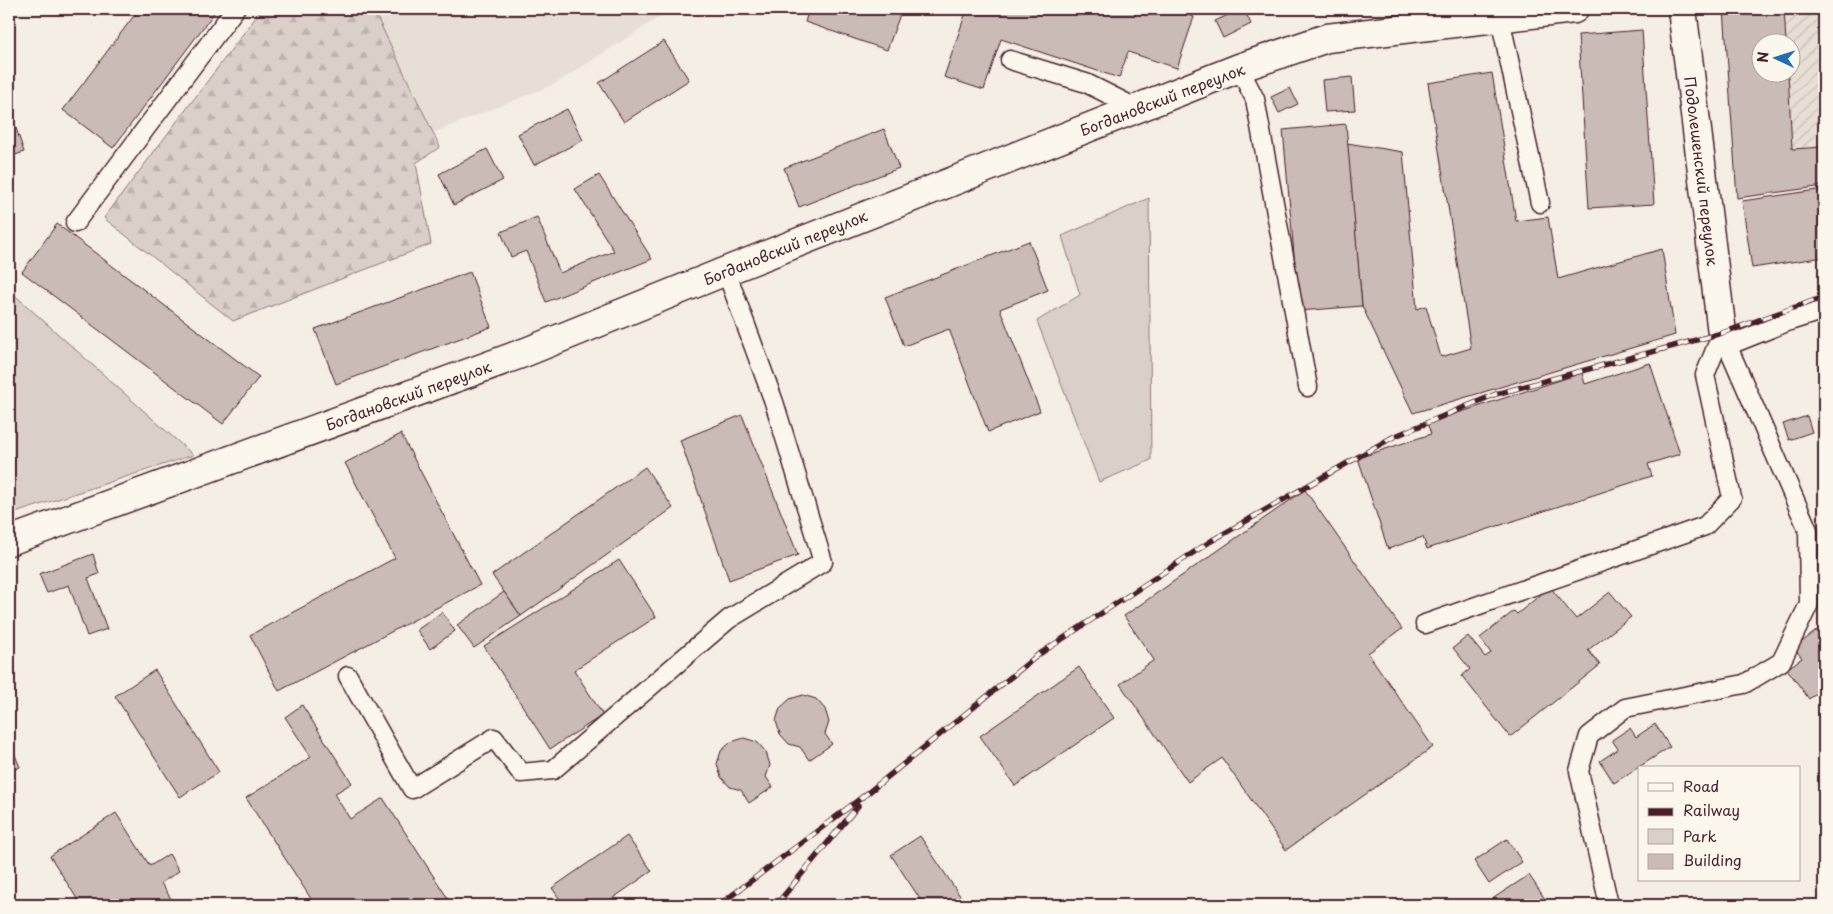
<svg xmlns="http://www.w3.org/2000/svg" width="1833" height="914" font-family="'Playpen Sans',sans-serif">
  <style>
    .built { fill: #e7dfd6 }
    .industrial { fill: url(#industrial-furrows) }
    .forest { fill: url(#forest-firs); stroke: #92787a }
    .green { fill: #dbd0c9; stroke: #92787a }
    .building { fill: #cabbb6; stroke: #4a1f2b }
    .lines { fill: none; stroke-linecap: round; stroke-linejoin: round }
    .lane-casing { stroke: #4a1f2b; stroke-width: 21 }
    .street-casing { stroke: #4a1f2b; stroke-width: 31 }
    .lane { stroke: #fbf7ec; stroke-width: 18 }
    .street { stroke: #fbf7ec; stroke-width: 28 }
    .rail-casing { stroke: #4a1f2b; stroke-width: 5.5 }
    .rail { stroke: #fbf7ec; stroke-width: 4; stroke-dasharray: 11; stroke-linecap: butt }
    .labels { text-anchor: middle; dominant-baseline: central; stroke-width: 4.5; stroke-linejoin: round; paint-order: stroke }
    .street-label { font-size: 15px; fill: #4a1f2b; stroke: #fbf7ec }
  </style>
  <defs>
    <pattern id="industrial-furrows" width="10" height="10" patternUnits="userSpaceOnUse" patternTransform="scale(1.25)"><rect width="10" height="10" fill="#e7dfd6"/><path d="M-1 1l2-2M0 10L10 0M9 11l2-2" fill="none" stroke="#c8bfb8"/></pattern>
    <pattern id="forest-firs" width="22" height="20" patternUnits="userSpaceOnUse" patternTransform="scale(1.25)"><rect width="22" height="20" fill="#dbd0c9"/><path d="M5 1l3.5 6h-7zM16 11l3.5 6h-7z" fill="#bdb2ad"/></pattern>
  </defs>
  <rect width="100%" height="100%" fill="#f4eee4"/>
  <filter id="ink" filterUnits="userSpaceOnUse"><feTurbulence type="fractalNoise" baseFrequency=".02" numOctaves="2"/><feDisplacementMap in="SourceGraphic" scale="10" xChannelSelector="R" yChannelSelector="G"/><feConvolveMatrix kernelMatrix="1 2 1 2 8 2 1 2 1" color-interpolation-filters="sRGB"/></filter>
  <g filter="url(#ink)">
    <polygon class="built" points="372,9 672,9 555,84 430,134"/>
    <polygon class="industrial" points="1784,9 1824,9 1824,147 1792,149 1788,73 1790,72 1790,42 1786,42"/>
    <polygon class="forest" points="262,9 373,9 440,147 416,163 431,244 233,321 104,218"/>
    <g class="green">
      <polygon points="1149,198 1151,460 1099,482 1037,321 1080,295 1062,236"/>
      <polygon points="9,290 193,455 9,515"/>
    </g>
    <g class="building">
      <polygon points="139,9 217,9 113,148 63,110"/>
      <polygon points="809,9 902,9 887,50 805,22"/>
      <polygon points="967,9 1170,9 1194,17 1177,68 1128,52 1119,78 1001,39 984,90 944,77"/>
      <polygon points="1241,9 1244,9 1251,24 1223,38 1215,21"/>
      <polygon points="1724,9 1784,9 1786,42 1760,42 1760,72 1788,72 1792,149 1824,147 1824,186 1737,198"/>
      <polygon points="1642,30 1654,204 1589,208 1578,35"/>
      <polygon points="664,41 689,80 624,122 599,83"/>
      <polygon points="1492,73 1516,221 1548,217 1558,279 1662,249 1675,335 1413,413 1362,306 1347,143 1403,152 1417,309 1426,306 1441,357 1471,348 1428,83"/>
      <polygon points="1352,77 1355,110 1325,112 1322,80"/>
      <polygon points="1290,88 1298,104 1279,113 1271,97"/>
      <polygon points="567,109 583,140 534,165 518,134"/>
      <polygon points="1346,124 1362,306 1299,311 1283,130"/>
      <polygon points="15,125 24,152 9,157 9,127"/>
      <polygon points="884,129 899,168 799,207 784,168"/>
      <polygon points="487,149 503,180 454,205 439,174"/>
      <polygon points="599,175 652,259 546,302 526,251 511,257 501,232 537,217 560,273 614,251 575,189"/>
      <polygon points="1824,189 1824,257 1752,268 1742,201"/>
      <polygon points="57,224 259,377 223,424 22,272"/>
      <polygon points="1029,241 1048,290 1000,309 1040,411 988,432 949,329 904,346 885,297"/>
      <polygon points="470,272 491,327 336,384 315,329"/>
      <polygon points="1650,363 1680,454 1648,464 1652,476 1427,549 1423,537 1388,549 1358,458 1431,434 1427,423 1582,373 1585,384"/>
      <polygon points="742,415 798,555 729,580 680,440"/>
      <polygon points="1807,416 1812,432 1789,440 1783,424"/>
      <polygon points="401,434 480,585 279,691 250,635 395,558 345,463"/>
      <polygon points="645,467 673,508 521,616 492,575"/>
      <polygon points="1305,490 1402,629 1368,653 1433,747 1286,850 1222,758 1188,782 1120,684 1154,660 1124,616"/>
      <polygon points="93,554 99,574 88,578 107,629 87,636 69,585 47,593 39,574"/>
      <polygon points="619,560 656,617 574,670 603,715 550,749 484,646"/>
      <polygon points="1550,587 1576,619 1610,592 1631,617 1588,650 1600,665 1510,737 1462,676 1470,669 1453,648 1468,636 1485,657 1491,653 1480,638 1514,611 1517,614"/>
      <polygon points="504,592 521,616 474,648 457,625"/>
      <polygon points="442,612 455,631 430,649 417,630"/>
      <polygon points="1824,625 1824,688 1809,699 1787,669 1802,658 1794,648"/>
      <polygon points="1079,667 1114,718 1015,786 980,736"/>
      <polygon points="155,670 219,772 180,797 115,696"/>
      <polygon points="803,695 816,699 825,709 829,722 825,734 832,744 809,760 800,747 789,744 780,734 776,721 780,708 790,699"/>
      <polygon points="302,705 352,783 334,794 350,819 383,798 452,905 315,905 246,798 311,757 285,717"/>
      <polygon points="1655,724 1670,747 1614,783 1600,761 1618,749 1612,740 1630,728 1636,737"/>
      <polygon points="744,738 757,742 766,752 770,765 766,777 773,787 749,803 741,790 730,787 721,777 717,764 721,751 731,742"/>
      <polygon points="9,741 20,767 9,772"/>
      <polygon points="116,813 150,866 169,854 179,871 161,883 175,905 81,905 50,856"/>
      <polygon points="627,836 652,871 603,905 564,905 552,888"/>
      <polygon points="920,836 966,905 917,905 922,902 891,855"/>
      <polygon points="1507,839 1522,862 1489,884 1474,861"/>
      <polygon points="1529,875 1549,905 1483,905"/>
    </g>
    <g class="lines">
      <g class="lane-casing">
        <g id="lane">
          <polyline points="1500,18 1540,203"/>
          <polyline points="1010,60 1086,83 1136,108"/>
          <polyline points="1239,68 1255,99 1308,387"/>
          <polyline points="75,223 235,9"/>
          <polyline points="1727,346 1787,322 1824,310"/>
          <polyline points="1425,624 1705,526 1732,498 1705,375 1722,333"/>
          <polyline points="348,676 412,789 494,738 521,773 553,770 729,619 823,562 774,402 726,271"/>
          <polyline points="1609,905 1579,771 1589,736 1625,708 1744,684 1781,662 1809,604 1808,530 1722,333"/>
        </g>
      </g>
      <g class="street-casing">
        <g id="street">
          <polyline points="1682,9 1722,333"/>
          <polyline points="9,541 526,352 726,271 1239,68 1327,38 1574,9"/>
        </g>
      </g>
      <use href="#lane" class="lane"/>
      <use href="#street" class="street"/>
      <g class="rail-casing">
        <g id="rail">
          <polyline points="719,905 869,792 1038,655 1211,541 1393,437 1496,394 1722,333 1824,297"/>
          <polyline points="776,905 858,806"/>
        </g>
      </g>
      <use href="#rail" class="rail"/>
    </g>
  </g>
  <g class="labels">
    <g class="street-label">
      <text transform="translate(1162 99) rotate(-21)">Богдановский переулок</text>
      <text transform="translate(1702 171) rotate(83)">Подолешенский переулок</text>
      <text transform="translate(785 247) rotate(-22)">Богдановский переулок</text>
      <text transform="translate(408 395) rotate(-20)">Богдановский переулок</text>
    </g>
  </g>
  <rect width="1833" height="914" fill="none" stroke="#fbf7ec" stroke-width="30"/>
  <rect x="15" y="15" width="1803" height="884" fill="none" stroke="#4a1f2b" stroke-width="2" filter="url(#ink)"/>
  <rect x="1638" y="766" width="162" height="115" fill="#fbf7ec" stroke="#b4a19f"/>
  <rect x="1648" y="783" width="25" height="8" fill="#fbf7ec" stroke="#b4a19f"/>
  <text x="1683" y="792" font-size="15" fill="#4a1f2b">Road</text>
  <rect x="1648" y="808" width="25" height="8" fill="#4a1f2b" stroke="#b4a19f"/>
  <text x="1683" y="816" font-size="15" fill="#4a1f2b">Railway</text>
  <rect x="1648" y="829" width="25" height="15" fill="#dbd0c9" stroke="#b4a19f"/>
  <text x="1683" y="842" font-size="15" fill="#4a1f2b">Park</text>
  <rect x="1648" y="854" width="25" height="15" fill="#cabbb6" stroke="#b4a19f"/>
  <text x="1683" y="866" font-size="15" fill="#4a1f2b">Building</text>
  <g transform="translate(1776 58) rotate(274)"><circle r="24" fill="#fbf7ec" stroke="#b4a19f"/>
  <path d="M0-4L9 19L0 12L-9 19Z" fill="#1f6fb2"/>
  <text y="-8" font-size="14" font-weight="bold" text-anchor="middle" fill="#4a1f2b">N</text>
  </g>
</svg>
